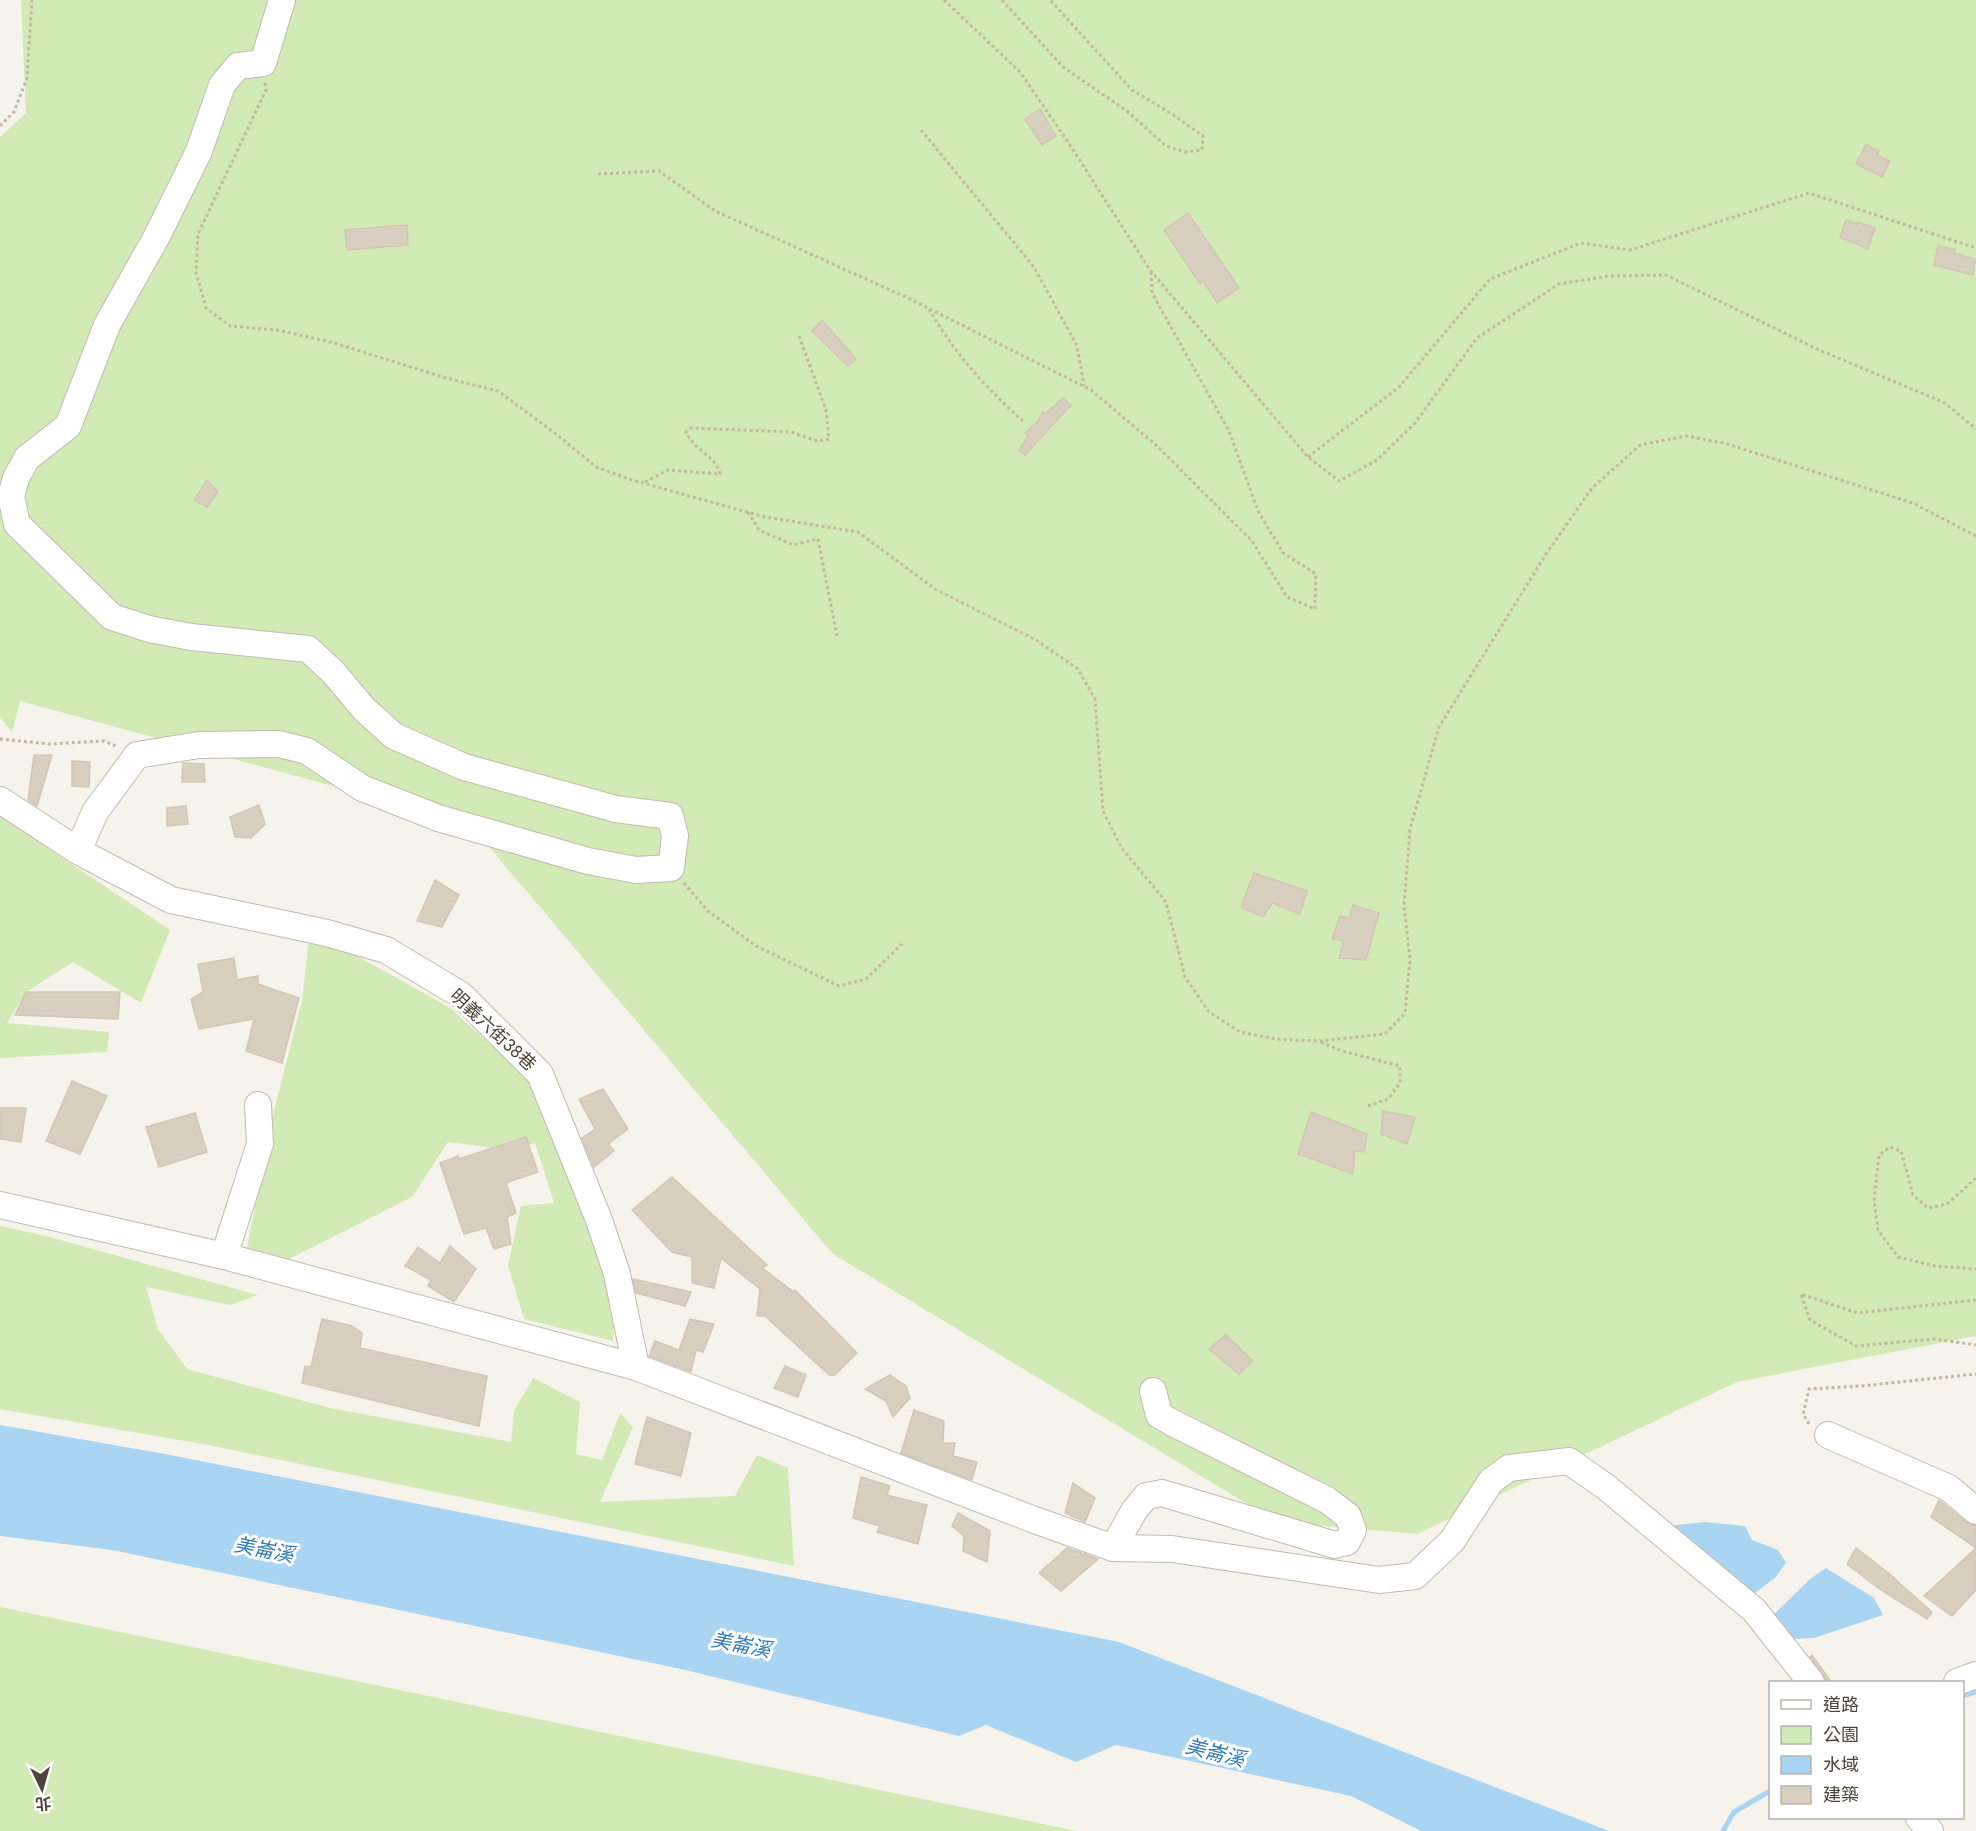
<svg xmlns="http://www.w3.org/2000/svg" width="1976" height="1831" font-family="Jost,'Noto Sans TC',sans-serif">
  <style>
    .green { fill: #d2eab5 }
    .water { fill: #a9d4f2 }
    .lines { fill: none; stroke-linecap: round; stroke-linejoin: round }
    .stream { stroke: #a9d4f2; stroke-width: 5 }
    .building { fill: #d8cfc1; stroke: #d3c7b4; stroke-width: 1.5 }
    .minor-casing { stroke: #c2bbae; stroke-width: 28 }
    .path { stroke: #c4b79f; stroke-width: 3; stroke-dasharray: 3 3; stroke-linecap: butt }
    .minor { stroke: #fff; stroke-width: 26 }
    .labels { text-anchor: middle; dominant-baseline: central; stroke-width: 6; stroke-linejoin: round; paint-order: stroke }
    .street-label { font-size: 18px; fill: #4b4439; stroke: #fff }
    .water-label { font-size: 20px; font-style: italic; fill: #2e7ab2; stroke: #fff }
  </style>
  <rect width="100%" height="100%" fill="#f6f3ec"/>
  <g class="green">
    <polygon points="21,0 1976,0 1976,1336 1737,1382 1417,1534 1277,1522 833,1254 469,823 20,701 12,732 0,718 0,137 26,113"/>
    <polygon points="0,816 170,930 141,1003 73,962 26,992 7,1023 109,1032 107,1052 0,1058"/>
    <polygon points="310,930 449,1007 528,1078 617,1274 613,1341 524,1319 508,1265 521,1206 554,1203 535,1143 513,1150 448,1142 412,1197 285,1261 247,1247 274,1111 302,1000"/>
    <polygon points="0,1226 46,1236 258,1295 230,1305 146,1287 158,1329 187,1369 330,1408 511,1442 514,1411 533,1378 580,1402 576,1454 602,1460 620,1413 633,1427 600,1502 735,1496 757,1455 788,1468 794,1566 208,1445 0,1409"/>
    <polygon points="0,1607 1077,1831 0,1831"/>
  </g>
  <g class="water">
    <polygon points="0,1425 165,1454 1119,1642 1609,1831 1421,1831 1351,1796 1116,1745 1076,1762 986,1725 959,1736 681,1669 112,1550 0,1536"/>
    <polygon points="1705,1522 1745,1526 1752,1540 1778,1550 1786,1563 1775,1578 1752,1595 1669,1526"/>
    <polygon points="1826,1568 1874,1598 1883,1615 1814,1638 1794,1639 1773,1615 1810,1579"/>
  </g>
  <g class="lines">
    <g class="stream">
      <polyline points="1962,1696 1976,1692"/>
      <polyline points="1723,1831 1734,1812 1770,1791"/>
    </g>
  </g>
  <g class="building">
    <polygon points="1040,109 1056,136 1042,145 1025,119"/>
    <polygon points="1866,145 1879,151 1877,155 1890,161 1882,177 1856,164"/>
    <polygon points="1188,213 1239,288 1217,303 1203,281 1200,284 1164,230"/>
    <polygon points="1846,220 1857,224 1858,222 1875,228 1868,249 1840,237"/>
    <polygon points="407,225 408,245 347,250 345,230"/>
    <polygon points="1938,246 1955,249 1954,253 1975,259 1973,275 1934,265"/>
    <polygon points="822,320 856,359 848,366 812,331"/>
    <polygon points="1063,398 1071,405 1025,455 1019,450 1028,436 1025,433 1038,421 1043,412 1045,414"/>
    <polygon points="207,480 218,492 207,507 194,500"/>
    <polygon points="34,755 52,755 37,806 28,800"/>
    <polygon points="72,761 90,762 89,787 72,786"/>
    <polygon points="183,763 204,764 205,782 182,782"/>
    <polygon points="259,805 265,824 251,838 235,837 230,817"/>
    <polygon points="186,806 188,824 167,826 167,808"/>
    <polygon points="1254,873 1307,891 1300,914 1272,903 1263,917 1241,907"/>
    <polygon points="435,880 459,895 442,927 417,921"/>
    <polygon points="1353,905 1379,913 1366,960 1339,958 1344,941 1332,939 1340,916 1349,918"/>
    <polygon points="234,958 237,980 258,976 258,984 299,998 282,1063 246,1051 254,1019 199,1029 191,999 203,992 198,964"/>
    <polygon points="26,992 120,992 118,1019 15,1015"/>
    <polygon points="72,1081 107,1096 80,1154 46,1141"/>
    <polygon points="603,1089 628,1129 608,1144 614,1151 594,1167 582,1138 595,1129 579,1099"/>
    <polygon points="0,1108 26,1108 21,1142 0,1139"/>
    <polygon points="1383,1111 1415,1117 1407,1144 1381,1134"/>
    <polygon points="1311,1112 1367,1134 1364,1152 1355,1151 1353,1174 1298,1154"/>
    <polygon points="195,1113 207,1152 159,1167 146,1127"/>
    <polygon points="526,1137 538,1172 506,1183 516,1213 507,1217 511,1244 494,1249 486,1228 464,1234 440,1163 458,1156 459,1159"/>
    <polygon points="672,1177 767,1265 762,1268 794,1292 795,1290 857,1353 835,1375 829,1375 765,1316 757,1316 760,1289 721,1258 714,1288 692,1283 692,1257 672,1252 632,1210"/>
    <polygon points="450,1246 476,1269 454,1302 428,1286 431,1280 405,1266 418,1247 440,1263"/>
    <polygon points="633,1279 691,1292 685,1306 636,1293"/>
    <polygon points="322,1319 352,1326 362,1333 360,1348 487,1376 479,1426 302,1383 305,1366 311,1367"/>
    <polygon points="690,1319 714,1324 703,1352 696,1350 691,1372 649,1356 655,1341 679,1350"/>
    <polygon points="1226,1335 1253,1361 1239,1374 1209,1349"/>
    <polygon points="785,1366 806,1375 798,1397 774,1388"/>
    <polygon points="890,1375 906,1386 910,1398 893,1417 886,1401 865,1389"/>
    <polygon points="914,1410 944,1421 943,1443 955,1443 953,1456 977,1462 972,1480 901,1453"/>
    <polygon points="647,1417 691,1433 681,1476 635,1464"/>
    <polygon points="861,1477 890,1486 887,1495 927,1505 918,1544 877,1532 880,1526 853,1518"/>
    <polygon points="1073,1483 1095,1498 1085,1522 1065,1513"/>
    <polygon points="1939,1500 1966,1522 1976,1526 1976,1590 1952,1616 1924,1596 1976,1548 1931,1517"/>
    <polygon points="958,1513 990,1531 987,1562 963,1551 964,1536 952,1526"/>
    <polygon points="1067,1548 1098,1559 1061,1591 1039,1573"/>
    <polygon points="1856,1548 1886,1571 1932,1612 1927,1619 1878,1588 1847,1564"/>
    <polygon points="1812,1655 1832,1683 1826,1683 1823,1673 1810,1657"/>
  </g>
  <g class="lines">
    <g class="minor-casing">
      <g id="minor">
        <polyline points="0,800 78,851 171,900 327,933 386,950 461,995 540,1074 599,1220 617,1274 636,1367"/>
        <polyline points="78,851 95,812 137,755 199,745 279,744 307,751 362,788 438,818 588,861 636,870 671,868 675,836 670,816 616,809 464,767 394,736 364,709 333,672 308,649 191,637 149,629 112,617 17,524 11,496 16,478 27,458 68,426 107,325 157,236 199,151 222,85 238,66 263,63 282,0"/>
        <polyline points="0,1205 224,1256 636,1367 1032,1519 1113,1548 1172,1549 1379,1580 1415,1576 1452,1541 1491,1481 1509,1468 1569,1461 1606,1487 1754,1610 1811,1682"/>
        <polyline points="224,1256 260,1144 258,1105"/>
        <polyline points="1828,1435 1949,1488 1976,1511"/>
        <polyline points="1113,1548 1134,1511 1146,1496 1162,1493 1335,1545 1347,1542 1353,1530 1348,1516 1327,1500 1171,1422 1159,1415 1153,1391"/>
        <polyline points="1957,1682 1976,1675"/>
        <polyline points="1919,1818 1930,1831"/>
      </g>
    </g>
    <g class="path">
      <polyline points="944,0 1020,72 1068,142 1150,270 1308,457 1339,481 1377,460 1415,423 1477,338 1559,284 1608,276 1666,275 1817,349 1945,403 1976,429"/>
      <polyline points="1002,0 1063,67 1127,111 1166,146 1185,152 1202,150 1203,136 1169,112 1132,90 1050,0"/>
      <polyline points="265,83 266,90 198,234 196,273 206,308 230,326 277,330 331,342 446,378 498,391 556,434 596,467 632,480 765,517 858,532 935,589 1036,640 1078,669 1095,699 1103,811 1121,847 1166,902 1185,977 1209,1012 1240,1032 1276,1039 1319,1041 1385,1034 1405,1013 1410,959 1404,906 1410,829 1439,727 1546,554 1592,488 1640,445 1686,436 1724,443 1913,503 1976,536"/>
      <polyline points="0,126 14,112 27,78 32,0"/>
      <polyline points="921,130 1034,267 1077,346 1084,386"/>
      <polyline points="598,174 659,171 715,211 908,298 1091,390 1156,445 1252,541 1287,597 1315,609 1316,574 1283,553 1258,511 1229,431 1152,293 1151,272"/>
      <path d="M 929,309 C 955,354 985,387 1024,422"/>
      <polyline points="1308,457 1399,387 1490,279 1581,243 1630,250 1809,193 1976,248"/>
      <path d="M 645,482 L 668,470 L 720,474 C 716,455 695,452 686,432 L 691,428 L 791,432 L 817,441 L 829,439 L 826,410 L 799,336"/>
      <polyline points="748,512 759,530 793,545 818,539 837,636"/>
      <polyline points="0,739 49,744 104,741 116,746"/>
      <polyline points="684,883 708,911 756,946 839,986 866,979 902,944"/>
      <polyline points="1321,1042 1342,1051 1400,1066 1400,1083 1388,1099 1367,1106"/>
      <polyline points="1976,1178 1947,1204 1928,1208 1913,1195 1901,1151 1890,1147 1879,1155 1874,1201 1878,1230 1898,1257 1935,1266 1976,1269"/>
      <polyline points="1976,1300 1857,1313 1801,1294 1810,1320 1856,1346 1934,1339 1976,1345"/>
      <polyline points="1809,1424 1803,1414 1809,1389 1861,1386 1976,1374"/>
    </g>
    <use href="#minor" class="minor"/>
  </g>
  <g class="labels">
    <g class="street-label">
      <text transform="translate(493 1030) rotate(43)">明義六街38巷</text>
    </g>
    <g class="water-label">
      <text transform="translate(264 1550) rotate(11)">美崙溪</text>
      <text transform="translate(741 1645) rotate(11)">美崙溪</text>
      <text transform="translate(1215 1753) rotate(14)">美崙溪</text>
    </g>
  </g>
  <rect x="1769" y="1681" width="195" height="138" fill="#ffffff" stroke="#b7b4b0" stroke-width="1.5"/>
  <rect x="1781" y="1700" width="30" height="9" fill="#ffffff" stroke="#b7b4b0" stroke-width="1.5"/>
  <text x="1823" y="1711" font-size="18" fill="#4b4439">道路</text>
  <rect x="1781" y="1726" width="30" height="18" fill="#d2eab5" stroke="#b7b4b0" stroke-width="1.5"/>
  <text x="1823" y="1741" font-size="18" fill="#4b4439">公園</text>
  <rect x="1781" y="1756" width="30" height="18" fill="#a9d4f2" stroke="#b7b4b0" stroke-width="1.5"/>
  <text x="1823" y="1771" font-size="18" fill="#4b4439">水域</text>
  <rect x="1781" y="1786" width="30" height="18" fill="#d8cfc1" stroke="#b7b4b0" stroke-width="1.5"/>
  <text x="1823" y="1801" font-size="18" fill="#4b4439">建築</text>
  <g transform="translate(42 1789) rotate(175)" stroke="#ffffff" stroke-width="4.5" paint-order="stroke">
  <path d="M0-4.5L10 22L0 15L-10 22Z" fill="#4b4439"/>
  <text y="-9" font-size="16" font-weight="bold" text-anchor="middle" fill="#4b4439">北</text>
  </g>
</svg>
